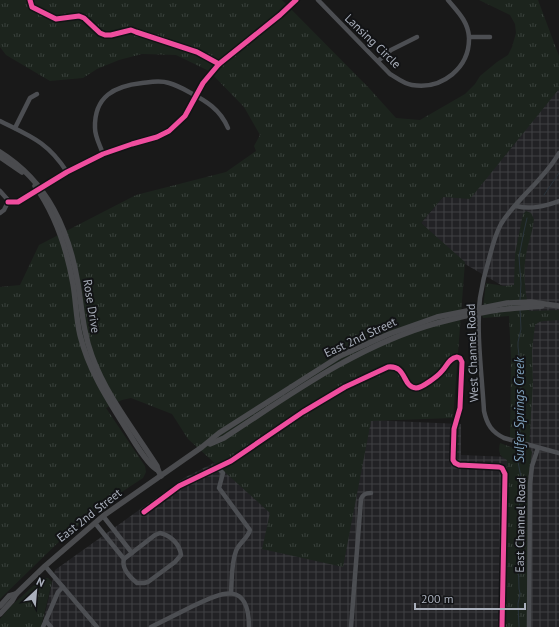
<svg xmlns="http://www.w3.org/2000/svg" width="559" height="627" font-family="'PT Sans',sans-serif">
  <style>
    .industrial { fill: url(#industrial-grid) }
    .grass { fill: url(#grass-tufts) }
    .lines { fill: none; stroke-linecap: round; stroke-linejoin: round }
    .stream { stroke: #2a343c; stroke-width: 1 }
    .minor { stroke: #4c4e52; stroke-width: 4.5 }
    .major { stroke: #4a4b4e; stroke-width: 5.5 }
    .cycleway-casing { stroke: #121315; stroke-width: 8 }
    .cycleway { stroke: #ef4d9e; stroke-width: 5 }
    .labels { text-anchor: middle; dominant-baseline: central; stroke-width: 4; stroke-linejoin: round; paint-order: stroke }
    .street-label { font-size: 12px; fill: #a9afbb; stroke: #121315 }
    .water-label { font-size: 13px; font-style: italic; fill: #7d9eb9; stroke: #121315 }
  </style>
  <defs>
    <pattern id="industrial-grid" width="8" height="8" patternUnits="userSpaceOnUse"><rect width="8" height="8" fill="#222225"/><path d="M0 4h8M4 0v8" fill="none" stroke="#3f4043"/></pattern>
    <pattern id="grass-tufts" width="24" height="20" patternUnits="userSpaceOnUse"><rect width="24" height="20" fill="#1c241d"/><path d="M3 7l-1-3M5 7V3M7 7l1-3M15 17l-1-3M17 17v-4M19 17l1-3" fill="none" stroke="#3a413c"/></pattern>
  </defs>
  <rect width="100%" height="100%" fill="#191919"/>
  <g class="industrial">
    <polygon points="559,89 559,627 516,627 518,295 465,264 421,223 443,197"/>
    <polygon points="368,420 461,424 461,455 510,457 509,627 42,627 55,570 184,478 245,447"/>
  </g>
  <g class="grass">
    <polygon points="0,0 282,0 369,88 396,118 420,120 465,94 475,84 480,76 497,62 508,55 512,47 516,33 515,24 510,15 479,0 538,0 559,56 559,89 470,199 443,197 421,223 465,262 453,418 371,421 343,567 262,549 270,513 188,439 172,414 131,398 122,400 106,408 145,466 146,472 143,478 108,501 67,534 0,599 0,287 20,285 39,245 136,195 226,172 256,151 254,146 260,135 244,107 209,71 176,55 142,54 119,60 97,69 83,78 50,81 6,55 0,47"/>
    <path d="M 526,211 L 531,213 L 534,219 C 533,231 528,243 526,255 C 523,273 525,293 529,311 L 559,310 L 559,320 L 544,321 L 539,322 L 535,325 L 532,351 L 533,383 L 529,447 L 532,452 L 528,478 L 527,627 L 506,627 L 507,460 C 499,456 498,451 500,443 L 516,449 L 514,439 L 510,438 L 511,359 L 509,316 L 483,318 L 482,315 L 486,283 L 504,286 L 514,285 L 515,254 L 523,214 Z"/>
    <polygon points="42,578 48,578 52,582 42,623 46,627 0,627 0,619 11,606"/>
  </g>
  <g class="lines">
    <g class="stream">
      <polyline points="544,195 559,173"/>
      <polyline points="520,300 521,284 519,257 524,231 527,218"/>
      <polyline points="520,309 521,329 518,342 518,347 520,363 521,387 519,423 521,441"/>
      <polyline points="519,627 518,604 520,593 519,589 518,551 520,488 521,477 517,457 520,444"/>
    </g>
    <g class="minor">
      <path d="M 318,0 L 390,74 C 397,78 404,84 412,85 C 442,90 470,68 469,37 C 468,21 457,11 448,0"/>
      <polyline points="469,37 490,37"/>
      <polyline points="378,61 391,50 417,37"/>
      <path d="M 0,121 C 30,136 48,142 67,172"/>
      <polyline points="15,128 30,98 37,94"/>
      <path d="M 559,153 C 544,180 516,199 501,224 C 495,235 492,247 489,259 C 485,272 482,285 480,298 C 476,333 482,375 484,411 C 487,425 492,432 504,438 L 559,453"/>
      <path d="M 103,154 C 100,145 95,137 95,128 C 94,96 115,86 142,83 C 151,82 160,80 169,83 C 176,85 182,88 189,92 C 206,101 220,109 228,128"/>
      <polyline points="0,191 8,200 8,202"/>
      <polyline points="8,202 18,202 67,172 103,154 132,144 157,137 169,131 185,116 203,83 219,64 280,15 296,0"/>
      <path d="M 516,206 C 531,210 545,206 559,201"/>
      <polyline points="0,213 4,210 8,202"/>
      <path d="M 216,469 L 219,469 L 223,473 L 219,488 L 250,530 C 248,538 239,543 236,551 C 231,564 232,580 231,593"/>
      <path d="M 144,512 L 179,486 L 231,461 L 303,412 L 345,387 L 388,367 C 407,365 402,387 416,388 C 422,388 438,376 442,371 C 447,366 449,358 457,357 L 460,358 L 462,362 L 460,408 L 454,429 L 453,460 L 455,463 L 459,465 L 499,467 L 502,468 L 505,474 L 502,627"/>
      <polyline points="103,516 132,553"/>
      <polyline points="95,523 124,559"/>
      <path d="M 160,533 C 170,535 180,544 181,555 L 175,562 L 148,582 L 144,583 L 137,583 C 131,578 121,568 124,559 L 155,535 Z"/>
      <polyline points="45,566 97,627"/>
      <polyline points="46,621 51,627"/>
      <polyline points="43,627 58,592 63,587"/>
      <path d="M 151,627 C 165,620 179,613 193,606 C 222,592 249,580 249,627"/>
      <path d="M 351,627 L 361,499 C 363,494 366,493 371,493"/>
      <polyline points="529,627 530,484 532,466 538,448"/>
    </g>
    <g class="major">
      <path d="M 0,152 C 48,182 69,230 78,284 C 82,309 83,332 92,356 C 106,395 134,430 157,466 L 158,470 L 161,476"/>
      <polyline points="0,157 22,172"/>
      <path d="M 35,186 C 55,214 67,250 73,284 C 76,301 76,318 80,335 C 89,372 110,403 130,435 C 135,443 149,467 158,470"/>
      <path d="M 210,444 L 224,438 C 291,394 358,345 437,323 C 455,318 473,314 491,311 C 508,308 525,308 542,306"/>
      <polyline points="0,606 9,596 16,594"/>
      <polyline points="0,614 12,601 16,594 45,566 103,516 202,447 219,433 310,375 340,356 389,334 437,317 507,303 531,302 559,306"/>
    </g>
    <g class="cycleway-casing">
      <g id="cycleway">
        <polyline points="30,0 32,7 56,19 79,16 84,18 100,33 105,35 111,35 131,30 136,32 197,52 219,64"/>
        <polyline points="8,202 18,202 67,172 103,154 132,144 157,137 169,131 185,116 203,83 219,64 280,15 296,0"/>
        <path d="M 144,512 L 179,486 L 231,461 L 303,412 L 345,387 L 388,367 C 407,365 402,387 416,388 C 422,388 438,376 442,371 C 447,366 449,358 457,357 L 460,358 L 462,362 L 460,408 L 454,429 L 453,460 L 455,463 L 459,465 L 499,467 L 502,468 L 505,474 L 502,627"/>
      </g>
    </g>
    <use href="#cycleway" class="cycleway"/>
  </g>
  <g class="labels">
    <g class="street-label">
      <text transform="translate(373 41) rotate(44)">Lansing Circle</text>
      <text transform="translate(92 306) rotate(81)">Rose Drive</text>
      <text transform="translate(360 337) rotate(-25)">East 2nd Street</text>
      <text transform="translate(472 353) rotate(-92)">West Channel Road</text>
      <text transform="translate(89 515) rotate(-38)">East 2nd Street</text>
      <text transform="translate(520 525) rotate(-89)">East Channel Road</text>
    </g>
    <g class="water-label">
      <text transform="translate(519 410) rotate(-90)">Sulfer Springs Creek</text>
    </g>
  </g>
  <g transform="translate(36 591) rotate(26)" stroke="#121315" stroke-width="3" paint-order="stroke">
  <path d="M0-3L7 15L0 10L-7 15Z" fill="#a9afbb"/>
  <text y="-6" font-size="11" font-weight="bold" text-anchor="middle" fill="#a9afbb">N</text>
  </g>
  <path d="M415 603v6h110v-6" fill="none" stroke="#a9afbb" stroke-width="2"/>
  <text x="421" y="603" font-size="12" fill="#a9afbb" stroke="#121315" stroke-width="3" paint-order="stroke">200 m</text>
</svg>
